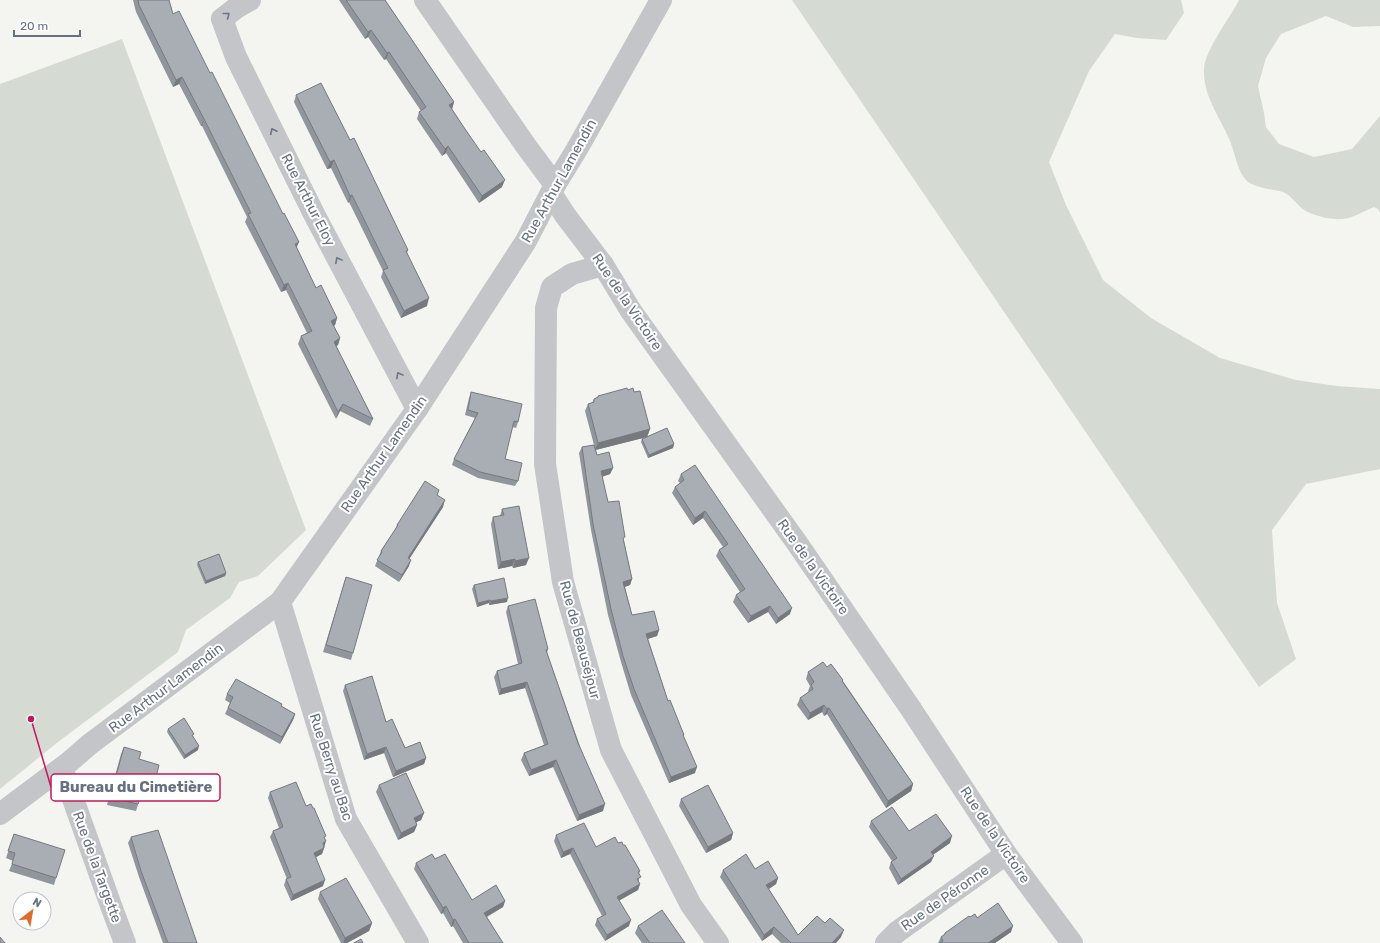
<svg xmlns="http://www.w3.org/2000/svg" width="1380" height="943" font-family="Rubik,sans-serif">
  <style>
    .green { fill: #d5dbd2 }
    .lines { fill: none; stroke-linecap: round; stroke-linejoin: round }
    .minor { stroke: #c3c5c9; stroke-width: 22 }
    .wall { fill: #91969c }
    .shaded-wall { fill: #767a7f }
    .building { fill: #a9aeb5; stroke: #767a7f }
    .oneway { stroke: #6a7585 }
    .labels { text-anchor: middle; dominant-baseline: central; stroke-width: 4; stroke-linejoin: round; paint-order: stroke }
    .street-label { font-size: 14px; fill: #657181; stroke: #fff }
    .leader { fill: none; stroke: #c2185b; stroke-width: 1.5 }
    .callout-dot { fill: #c2185b; stroke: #fff; stroke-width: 1.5 }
    .callout { fill: #fff; stroke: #c2185b; stroke-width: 1.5 }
    .callout-label { font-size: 15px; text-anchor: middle; font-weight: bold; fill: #657181 }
  </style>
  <rect width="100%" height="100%" fill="#f4f5f1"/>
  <g class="green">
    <polygon points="792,0 1181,0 1184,13 1166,40 1137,38 1115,34 1089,71 1049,162 1066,205 1103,280 1151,318 1220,358 1296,380 1337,386 1380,389 1380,469 1306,484 1272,530 1277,603 1296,659 1259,687"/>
    <path d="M 1239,0 L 1380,0 L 1380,26 L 1353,27 L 1326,16 L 1281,34 L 1266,58 L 1258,86 L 1264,113 L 1266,127 L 1279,144 L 1314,157 L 1352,149 L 1380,116 L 1380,213 L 1378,209 L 1374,207 C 1366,210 1351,219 1343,219 C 1331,220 1314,216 1304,210 C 1297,205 1292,196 1283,192 C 1273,189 1253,188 1246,180 C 1237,170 1235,153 1230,141 C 1221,118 1203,97 1204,70 C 1204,51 1230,18 1239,0 Z"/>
    <polygon points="122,39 306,530 258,576 239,582 230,598 186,630 178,652 58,742 0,789 0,84"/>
  </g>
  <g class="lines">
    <g class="minor">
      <polyline points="250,0 236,8 222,19 236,57 314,214 417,409"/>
      <polyline points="425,0 526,146 555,185"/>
      <polyline points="551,193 565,215 603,265 631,311 797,543 911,709 1006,854 1072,943"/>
      <polyline points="603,265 572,274 552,287 546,308 545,464 563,582 611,750 691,905 718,943"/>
      <polyline points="280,602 346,819 418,943"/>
      <polyline points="62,768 110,903 125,943"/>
      <polyline points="0,814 68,763 90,744 280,602 417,409 526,241 555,185 577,149 661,0"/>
      <polyline points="886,943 897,932 1006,854"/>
    </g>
  </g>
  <g class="wall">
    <polygon points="133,0 169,0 173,14 297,248 316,288 337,318 335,325 334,326 340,338 338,345 336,346 373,419 370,426 340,411 336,419 298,344 301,336 307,333 286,290 281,292 245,222 247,217 202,126 201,126 179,84 173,87 136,12"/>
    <polygon points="339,0 385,0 454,102 452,109 502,187 479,203 446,153 442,156 417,119 419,112 421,111 386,59 384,60 368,37 365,39"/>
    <polygon points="296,95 350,140 408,250 407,253 427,306 401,318 381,277 383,271 349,202 348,203 331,168 327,169 294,102"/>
    <polygon points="628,390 634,392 650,429 647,437 596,450 597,455 613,468 610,474 602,477 608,502 624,541 632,579 630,585 625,587 632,615 659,630 657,636 648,639 668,701 684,735 683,737 695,773 669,783 631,695 621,662 608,615 591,530 579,453 582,447 594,445 585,411 588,404 592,403 594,399 598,397 598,396"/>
    <polygon points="471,392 518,422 516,428 512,427 505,459 518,481 515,486 478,478 452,465 454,459 475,418 465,415 469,398"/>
    <polygon points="642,439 674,444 673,448 648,458 641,442"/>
    <polygon points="681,474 790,614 776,624 768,612 748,623 733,602 736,595 740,592 716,556 719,550 723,547 703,518 693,525 672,493 675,487 680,483 678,481"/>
    <polygon points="438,495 443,507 409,559 409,566 399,582 375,566 381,551 395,530 397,525"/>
    <polygon points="502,509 526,565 513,568 512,566 498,569 491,524 493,517 500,516"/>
    <polygon points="198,562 226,573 225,576 205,584 197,565"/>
    <polygon points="346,577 353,653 351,660 323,652"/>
    <polygon points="474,585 507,602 489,605 489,603 477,607 472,589"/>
    <polygon points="508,606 548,649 547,653 603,811 577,821 553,767 529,776 521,760 524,753 544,745 525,688 499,695 494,677 497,671 518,664 506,612"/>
    <polygon points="827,667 843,681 913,784 911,791 886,808 827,714 824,716 822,712 808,720 797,705 800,698 809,692 808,691 810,686 806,679 808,672"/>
    <polygon points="345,685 386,722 405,748 426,758 424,764 393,777 384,753 364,760 343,691"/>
    <polygon points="227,694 282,704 281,706 295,714 293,720 280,744 225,714 230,703 225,700"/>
    <polygon points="168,729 193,736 198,750 184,759 167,732"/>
    <polygon points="124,747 139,759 155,782 152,789 147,788 140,798 136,811 107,805 121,754"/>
    <polygon points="379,785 424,813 421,820 416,822 417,825 414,832 398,840 376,792"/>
    <polygon points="270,792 306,806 325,839 324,848 322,854 316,857 323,886 291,901 284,885 286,879 287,879 270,837 273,831 279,828 268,798"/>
    <polygon points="681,799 733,833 731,840 706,853 679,806"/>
    <polygon points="871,821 909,831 950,843 933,855 931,862 898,885 889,868 891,862 892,861 869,827"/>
    <polygon points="14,834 56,878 54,885 9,871 13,861 6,858"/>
    <polygon points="556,835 596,847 618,843 640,871 639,874 639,882 640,884 638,890 619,900 629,926 605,941 595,925 597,919 602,916 570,854 561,858 554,841"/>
    <polygon points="131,837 197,943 163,943 139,877 128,843"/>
    <polygon points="435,859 472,900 505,901 503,907 487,917 503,943 463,943 453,926 451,927 443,913 441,914 414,869 416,863"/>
    <polygon points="755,869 778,878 776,884 769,889 798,935 841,937 836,943 781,943 772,934 762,941 720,877 723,870"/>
    <polygon points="320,892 372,923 369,931 347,943 341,943 318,899"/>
    <polygon points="970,917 977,918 1011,932 995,943 938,943 941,937 944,935 945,933"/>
    <polygon points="638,926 685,943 642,943 635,933"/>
  </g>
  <g class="shaded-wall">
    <polygon points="371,30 368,37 365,39 368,32"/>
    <polygon points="389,52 386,59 384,60 387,53"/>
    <polygon points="182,77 179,84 173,87 176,80"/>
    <polygon points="454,102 452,109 449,105"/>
    <polygon points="204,119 202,126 201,126"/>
    <polygon points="448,146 446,153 442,156 445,149"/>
    <polygon points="334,160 331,168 327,169 330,162"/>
    <polygon points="505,180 502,187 479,203 482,196"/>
    <polygon points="352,195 349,202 348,203 350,196"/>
    <polygon points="299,242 296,249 295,244"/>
    <polygon points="288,283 286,290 281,292 284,285"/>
    <polygon points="429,298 427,306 401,318 404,311"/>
    <polygon points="337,318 335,325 329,328 331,321"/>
    <polygon points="340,338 338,345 332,349 334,342"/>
    <polygon points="343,404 340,411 336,419 338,412"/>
    <polygon points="650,429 647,437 595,450 598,443"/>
    <polygon points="674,444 673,448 648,458 649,455"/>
    <polygon points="613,468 610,474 598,478 601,471"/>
    <polygon points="445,500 443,507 406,564 408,558"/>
    <polygon points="705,511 703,518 693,525 695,518"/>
    <polygon points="529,558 526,565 513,568 515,561"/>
    <polygon points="515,559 512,566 498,569 501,562"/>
    <polygon points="411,560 409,566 399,582 402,575"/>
    <polygon points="226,573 225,576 205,584 206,581"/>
    <polygon points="632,579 630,585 621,588 623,582"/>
    <polygon points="508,598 507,602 489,605 491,601"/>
    <polygon points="490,600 489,603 477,607 478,603"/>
    <polygon points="770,606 768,612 748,623 751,616"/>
    <polygon points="792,608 790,614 776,624 778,618"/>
    <polygon points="659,630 657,636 644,640 646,634"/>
    <polygon points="527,682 525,688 499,695 501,689"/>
    <polygon points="824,705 822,712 808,720 810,713"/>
    <polygon points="829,708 827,714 824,716 827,709"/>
    <polygon points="295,714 293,720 280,744 282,737"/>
    <polygon points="199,746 198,750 184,759 185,755"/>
    <polygon points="386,747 384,753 364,760 367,754"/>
    <polygon points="426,758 424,764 393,777 396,771"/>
    <polygon points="556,760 553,767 529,776 531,770"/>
    <polygon points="697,767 695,773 669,783 671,777"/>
    <polygon points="150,781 147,788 139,800 142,793"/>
    <polygon points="913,784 911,791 886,808 888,801"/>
    <polygon points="605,804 603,811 577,821 579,815"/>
    <polygon points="424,813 421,820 411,825 414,818"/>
    <polygon points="417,825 414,832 398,840 401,833"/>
    <polygon points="733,833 731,840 706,853 708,847"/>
    <polygon points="952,836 950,843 928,858 931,852"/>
    <polygon points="326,841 324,848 323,843"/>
    <polygon points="324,848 322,854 312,859 314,853"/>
    <polygon points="573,848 570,854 561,858 563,852"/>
    <polygon points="934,856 931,862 898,885 901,879"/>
    <polygon points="778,878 776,884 764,892 766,885"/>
    <polygon points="325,880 323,886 291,901 293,895"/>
    <polygon points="640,884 638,890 615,903 617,897"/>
    <polygon points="505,901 503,907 482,919 484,913"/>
    <polygon points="446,906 443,913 441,914 443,908"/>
    <polygon points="455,919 453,926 451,927 453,920"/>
    <polygon points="631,920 629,926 605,941 607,935"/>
    <polygon points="372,923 369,931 347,943 343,943 345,938"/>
    <polygon points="1013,926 1011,932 995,943 988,943"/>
    <polygon points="774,927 772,934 762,941 764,935"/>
    <polygon points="844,930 841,937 836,943 832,943"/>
  </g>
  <g class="building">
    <polygon points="138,0 169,0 173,14 179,11 210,73 212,72 283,214 284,213 299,242 295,244 316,288 321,285 337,318 331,321 340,338 334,342 373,419 343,404 338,412 301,336 312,331 288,283 284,285 248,214 251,213 204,119 182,77 176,80 139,5"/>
    <polygon points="346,0 385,0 454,102 449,105 465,129 481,152 484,150 505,180 482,196 448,146 445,149 419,112 426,107 389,52 387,53 371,30 368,32"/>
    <polygon points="321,83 350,140 354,138 408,250 406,251 429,298 404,311 383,270 388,268 352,195 350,196 334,160 330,162 296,95"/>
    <polygon points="627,388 628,390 633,388 634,392 640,391 650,429 598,443 588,404 594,402 594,399 598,397 598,396"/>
    <polygon points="471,392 522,404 518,422 514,421 505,459 522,463 518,481 480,472 454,459 478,413 468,410"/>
    <polygon points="667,428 674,444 649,455 642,439"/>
    <polygon points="594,445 597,455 609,452 613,468 601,471 608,502 619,501 625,537 623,538 632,579 623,582 632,615 654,611 659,630 646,634 668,701 670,700 684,735 683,735 697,767 671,777 634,689 623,656 611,609 593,524 582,447"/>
    <polygon points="695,465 792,608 778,618 770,606 751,616 736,595 745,589 719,550 728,544 705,511 695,518 675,487 684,480 681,474"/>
    <polygon points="425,481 439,490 437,495 445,500 408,558 411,560 402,575 377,560 382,552 381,551 398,525 397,525"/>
    <polygon points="519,506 529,558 515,561 515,559 501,562 493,517 504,515 502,509"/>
    <polygon points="219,554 226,573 206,581 198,562"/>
    <polygon points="346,577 372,585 353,653 326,645"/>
    <polygon points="504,578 508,598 491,601 490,600 478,603 474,585"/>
    <polygon points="535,599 548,649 546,650 578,743 605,804 579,815 556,760 531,770 524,753 548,744 527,682 501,689 497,671 522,663 508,606"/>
    <polygon points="823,662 827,667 831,664 843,680 842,681 913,784 888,801 829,708 827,709 824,705 810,713 800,698 813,689 811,685 814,682 808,672"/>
    <polygon points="372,676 386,722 392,719 405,748 420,742 426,758 396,771 386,747 367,754 345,685"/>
    <polygon points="236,679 282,704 281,706 295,714 282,737 228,708 233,697 227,694"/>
    <polygon points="184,718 194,734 192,735 199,746 185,755 168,729"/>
    <polygon points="124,747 141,752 139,759 159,765 155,782 150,781 142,793 138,804 110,798"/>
    <polygon points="406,773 424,813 414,818 417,825 401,833 379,785"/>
    <polygon points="296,782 306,806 311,804 313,808 314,808 326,836 324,837 326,841 323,843 324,848 314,853 325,880 293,895 286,879 291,877 273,831 283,827 270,792"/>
    <polygon points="708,785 733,833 708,847 681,799"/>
    <polygon points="892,807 909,831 936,814 952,836 931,852 934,856 901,879 891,862 897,858 871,821"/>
    <polygon points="584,823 596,847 615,837 618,843 622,842 623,845 625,845 640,871 638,872 641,877 637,879 640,884 617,897 631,920 607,935 597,919 606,914 573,848 563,852 556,835"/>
    <polygon points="158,830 197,943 168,943 141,871 131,837"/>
    <polygon points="14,834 65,850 56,878 12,864 15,853 8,851"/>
    <polygon points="432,854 435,859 445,854 472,900 496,885 505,901 484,913 503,943 469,943 455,919 453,920 446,906 443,908 416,863"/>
    <polygon points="746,854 755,869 768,861 778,878 766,885 798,935 817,916 825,923 830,918 844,930 832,943 791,943 774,927 764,935 723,870"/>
    <polygon points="346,878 372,923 345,938 320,892"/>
    <polygon points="998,903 1013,926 988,943 940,943 943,941 941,937 945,934 945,933 969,916 970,917 975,914 977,918"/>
    <polygon points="662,910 685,943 650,943 638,926"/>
    <polygon points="0,937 5,943 0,943"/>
    <polygon points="361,939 363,943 354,943"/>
  </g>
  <defs><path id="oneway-chevron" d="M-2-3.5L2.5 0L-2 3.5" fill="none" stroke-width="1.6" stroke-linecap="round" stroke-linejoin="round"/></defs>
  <g class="oneway">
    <use href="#oneway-chevron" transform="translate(227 15) rotate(-38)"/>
    <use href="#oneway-chevron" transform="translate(273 131) rotate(-116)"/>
    <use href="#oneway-chevron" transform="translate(338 260) rotate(-118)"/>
    <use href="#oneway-chevron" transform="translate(399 375) rotate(-118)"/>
  </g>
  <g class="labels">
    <g class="street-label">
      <text transform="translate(559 181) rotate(-61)">Rue Arthur Lamendin</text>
      <text transform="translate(308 200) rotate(63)">Rue Arthur Eloy</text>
      <text transform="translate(627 302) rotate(56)">Rue de la Victoire</text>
      <text transform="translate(384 454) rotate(-55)">Rue Arthur Lamendin</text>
      <text transform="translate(813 567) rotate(55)">Rue de la Victoire</text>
      <text transform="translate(580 640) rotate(75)">Rue de Beauséjour</text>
      <text transform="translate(166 688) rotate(-37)">Rue Arthur Lamendin</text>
      <text transform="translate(331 767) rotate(72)">Rue Berry au Bac</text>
      <text transform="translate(995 835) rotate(56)">Rue de la Victoire</text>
      <text transform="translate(97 867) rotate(70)">Rue de la Targette</text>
      <text transform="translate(945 898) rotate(-35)">Rue de Péronne</text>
    </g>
  </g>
  <path class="leader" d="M31 719L51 787"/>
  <circle class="callout-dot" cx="31" cy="719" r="4"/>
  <rect class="callout" x="51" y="774" width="169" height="27" rx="4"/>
  <g class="callout-label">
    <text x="136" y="792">Bureau du Cimetière</text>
  </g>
  <g transform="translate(32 911) rotate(31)"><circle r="19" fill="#ffffff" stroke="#c1c6cd"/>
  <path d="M0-3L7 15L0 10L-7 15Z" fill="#dc6c2a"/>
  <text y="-6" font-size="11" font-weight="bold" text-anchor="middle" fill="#657181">N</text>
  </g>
  <path d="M14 30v6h66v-6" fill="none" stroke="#657181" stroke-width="2"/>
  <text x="20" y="30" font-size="12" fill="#657181" stroke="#ffffff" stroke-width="3" paint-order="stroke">20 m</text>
</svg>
